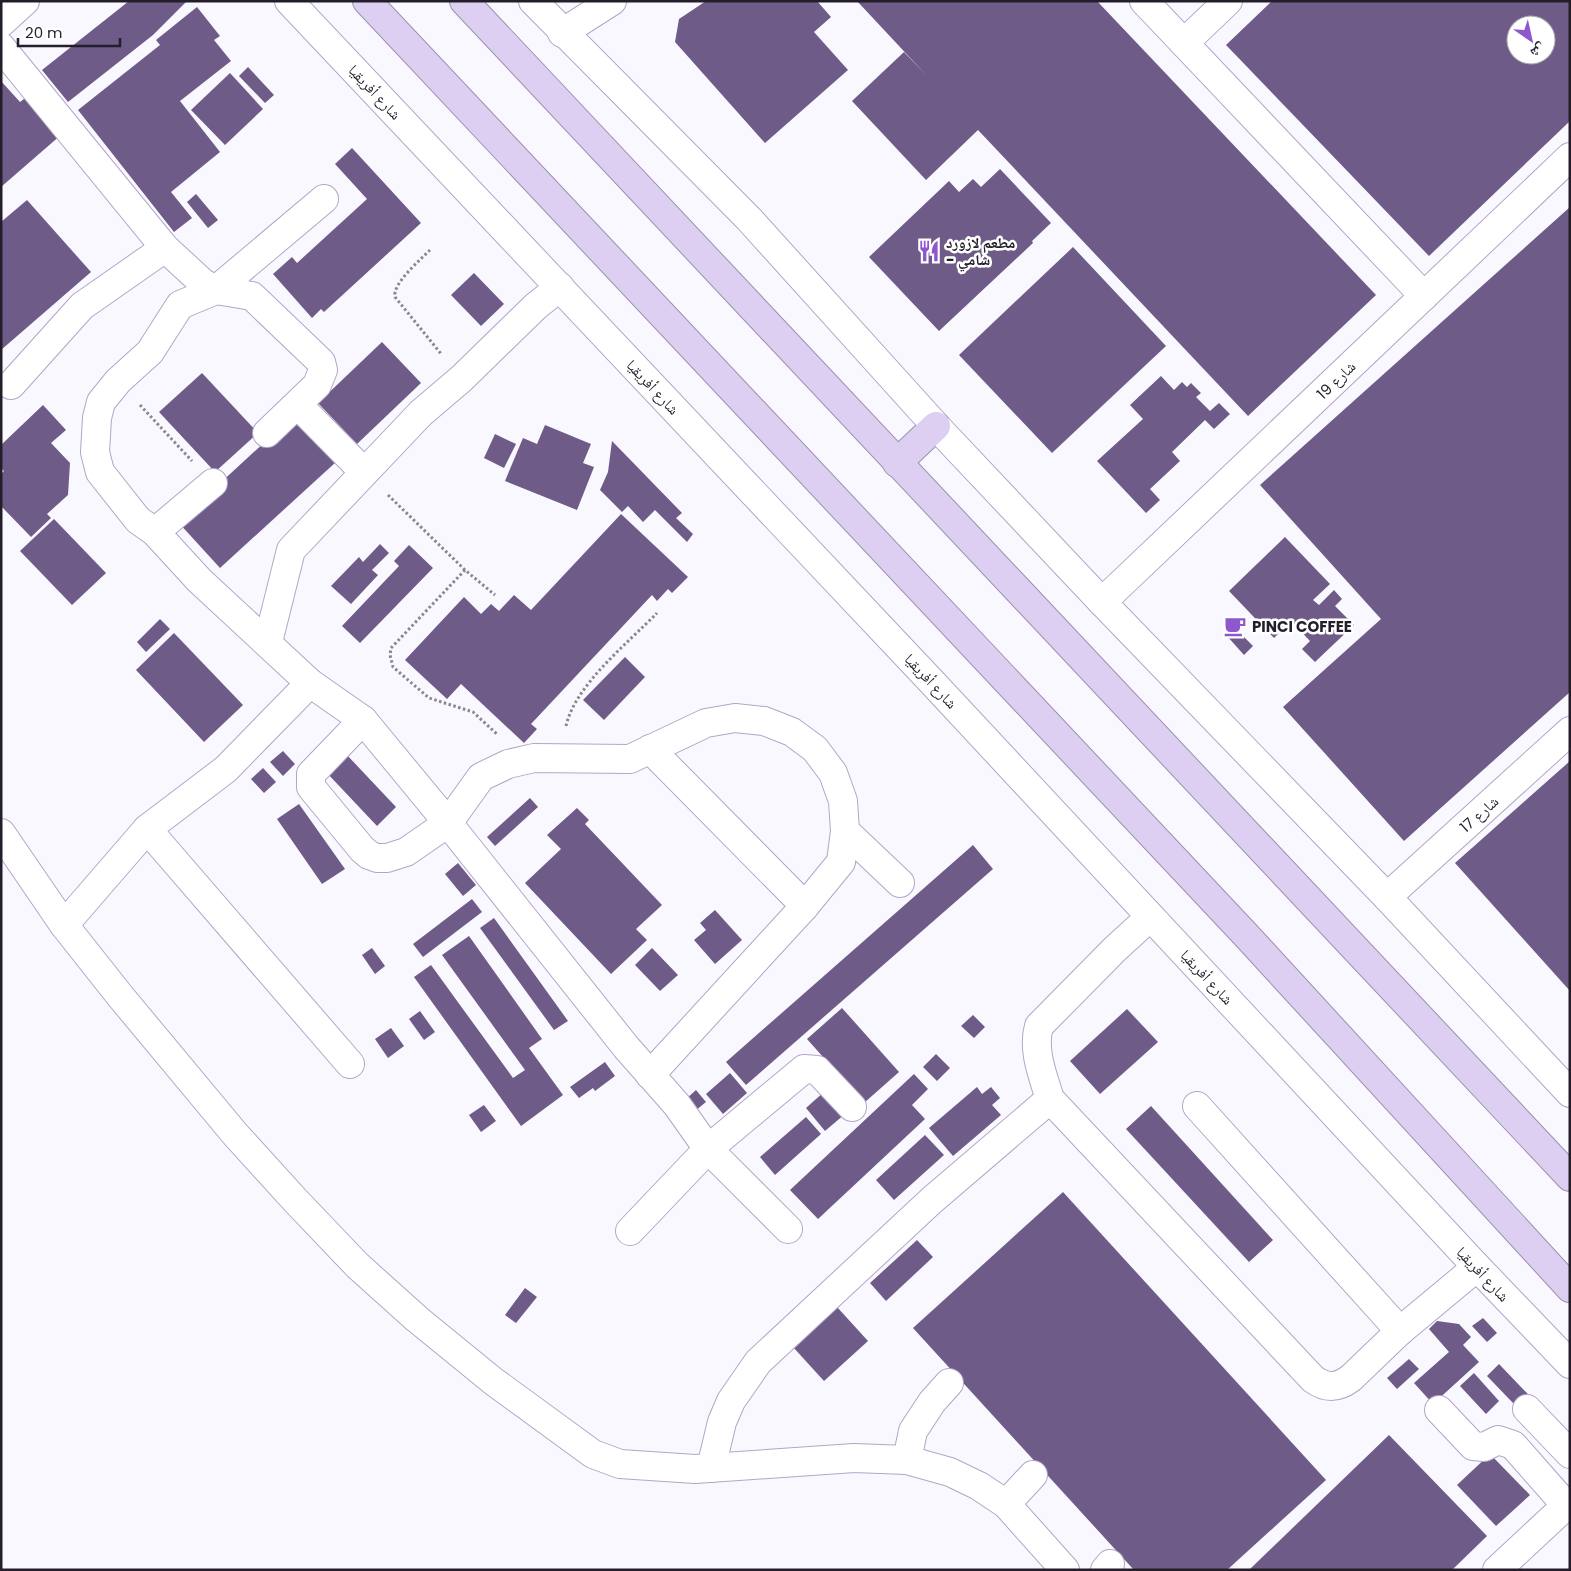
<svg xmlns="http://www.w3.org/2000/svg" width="1571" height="1571" font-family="Poppins,'Noto Naskh Arabic',sans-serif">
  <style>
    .building { fill: #6e5b88; fill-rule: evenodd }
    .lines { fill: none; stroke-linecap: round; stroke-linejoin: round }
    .minor-casing { stroke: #b2a6c6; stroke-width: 30 }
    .highway-casing { stroke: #9b91ac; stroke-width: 30 }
    .path { stroke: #8a8690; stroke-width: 3; stroke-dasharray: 2.5 2.5; stroke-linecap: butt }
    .minor { stroke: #fff; stroke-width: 28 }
    .highway { stroke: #dccff2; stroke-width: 28 }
    .labels { text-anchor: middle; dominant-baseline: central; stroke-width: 5; stroke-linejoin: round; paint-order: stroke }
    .street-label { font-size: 15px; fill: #231e2a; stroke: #fff }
    .poi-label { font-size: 15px; font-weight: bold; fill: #231e2a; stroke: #fff; text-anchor: start }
  </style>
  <rect width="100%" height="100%" fill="#faf8ff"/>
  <g class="building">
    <polygon points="129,1 187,1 153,35 68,102 42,70"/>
    <polygon points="706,1 817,1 831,17 814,32 848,70 765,143 675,42 679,19"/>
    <polygon points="857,1 1097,1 1376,295 1248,416 978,130 926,180 852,101 904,52 928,77"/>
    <path d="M 1272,1 L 1570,1 L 1570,121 L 1429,256 L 1226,45 ZM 1516,25 L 1546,25 L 1546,55 L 1516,55 Z"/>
    <polygon points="197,7 220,36 214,40 231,61 180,101 220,152 171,192 192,218 174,232 78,110 160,45 156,40"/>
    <polygon points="248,67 274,95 265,103 239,76"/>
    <polygon points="230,73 263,109 225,145 191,110"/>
    <polygon points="1,81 20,102 29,95 62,134 1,187"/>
    <polygon points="352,148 421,223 324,312 321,309 312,318 273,274 292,257 297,263 367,199 335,164"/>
    <polygon points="1000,169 1051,223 1032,241 1033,243 939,331 869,257 949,181 959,192 973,179 981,187"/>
    <polygon points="196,194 218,220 208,228 187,202"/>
    <polygon points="27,200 91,272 1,350 1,222"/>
    <polygon points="1570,207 1570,692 1404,841 1283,707 1381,619 1260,485"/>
    <polygon points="1073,247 1166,346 1052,453 959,355"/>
    <polygon points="474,273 504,304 481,326 451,295"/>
    <polygon points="382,342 421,383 357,444 318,403"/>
    <polygon points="202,373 258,433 215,472 159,412"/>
    <polygon points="1161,376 1174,390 1182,382 1187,387 1191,383 1201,393 1196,397 1210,411 1219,403 1230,414 1214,429 1205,420 1172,452 1180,461 1150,489 1160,500 1146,513 1097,461 1143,419 1130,405"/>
    <polygon points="43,405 66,430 51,443 70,463 68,495 47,514 51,518 31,537 1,506 1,474 4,471 1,468 1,445"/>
    <polygon points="293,416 336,462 220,568 178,522"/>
    <polygon points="545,425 591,444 583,463 594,467 577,510 505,481 523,438 537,444"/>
    <polygon points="495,434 516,444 504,468 484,458"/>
    <polygon points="612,441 682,513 676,518 693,534 687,542 655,510 643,522 628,506 622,512 600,490 608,472"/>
    <polygon points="621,514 688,577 672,593 668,589 657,601 652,595 531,724 537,729 524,743 461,684 447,699 405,660 464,597 481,614 491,604 499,611 514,595 531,610"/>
    <polygon points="54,519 106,573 72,605 20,551"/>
    <polygon points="1285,537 1330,584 1313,600 1319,605 1334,590 1342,599 1335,606 1354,625 1315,662 1302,649 1310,641 1291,621 1274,638 1229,591"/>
    <polygon points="380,544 389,553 372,570 378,575 351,604 331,586 359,557 363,562"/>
    <polygon points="409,545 433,568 360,643 342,626 399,566 394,561"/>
    <polygon points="160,619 170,629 146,652 137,642"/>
    <polygon points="1236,629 1253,646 1244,655 1227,636"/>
    <polygon points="174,633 243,705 204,742 136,670"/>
    <polygon points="625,657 645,677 604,720 583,700"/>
    <polygon points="283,751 295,764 283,776 270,762"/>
    <polygon points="346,754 396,807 377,826 326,772"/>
    <polygon points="1570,761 1570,991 1455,863"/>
    <polygon points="263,768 276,782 264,793 251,779"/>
    <polygon points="530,798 538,807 495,846 487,837"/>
    <polygon points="299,804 345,869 322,884 277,819"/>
    <polygon points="577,808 589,820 585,824 662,905 636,929 647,940 611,974 525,883 561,849 547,835"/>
    <polygon points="973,845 993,869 746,1085 726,1062"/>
    <polygon points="458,863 476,885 463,896 445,874"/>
    <polygon points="472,899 482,912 423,957 413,944"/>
    <polygon points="715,910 742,940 715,964 694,940 706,930 700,923"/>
    <polygon points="494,918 568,1021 554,1030 480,928"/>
    <polygon points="469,936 542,1039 529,1048 563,1095 521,1126 414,977 431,965 513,1078 525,1070 442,955"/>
    <polygon points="372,948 385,966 375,974 362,955"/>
    <polygon points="652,948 678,975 660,991 635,965"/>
    <polygon points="842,1008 899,1072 864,1103 807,1039"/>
    <polygon points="1127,1009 1158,1042 1100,1094 1070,1061"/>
    <polygon points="420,1011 435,1032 424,1040 409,1019"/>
    <polygon points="973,1015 985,1027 974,1038 961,1026"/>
    <polygon points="391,1028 404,1046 388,1058 375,1039"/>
    <polygon points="936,1054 950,1068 937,1081 923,1067"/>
    <polygon points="605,1062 615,1076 595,1091 593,1088 579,1098 570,1087"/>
    <polygon points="730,1073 747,1093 723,1114 706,1094"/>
    <polygon points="914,1074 928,1089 912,1105 925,1119 818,1219 790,1190"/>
    <polygon points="977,1087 982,1094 991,1087 1000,1098 992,1105 1001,1115 953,1156 929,1128"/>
    <polygon points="696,1090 706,1102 695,1111 685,1100"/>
    <polygon points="825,1091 845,1114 825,1131 806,1108"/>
    <polygon points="484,1105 496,1121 481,1132 469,1115"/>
    <polygon points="1151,1106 1273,1240 1249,1262 1126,1129"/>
    <polygon points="806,1117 821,1134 775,1175 760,1157"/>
    <polygon points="925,1135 944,1155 894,1200 876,1180"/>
    <polygon points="1063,1192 1326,1480 1227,1570 1134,1570 913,1328"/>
    <polygon points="917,1240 933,1257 886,1301 870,1283"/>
    <polygon points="525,1288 537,1297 516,1323 505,1315"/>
    <polygon points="837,1307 868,1341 824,1381 793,1347"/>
    <polygon points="1483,1318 1497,1333 1487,1342 1472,1326"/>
    <polygon points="1437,1321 1459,1324 1471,1337 1463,1345 1479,1362 1433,1404 1414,1383 1449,1352 1429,1329"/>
    <polygon points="1409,1359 1419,1369 1397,1389 1387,1378"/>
    <polygon points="1499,1364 1570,1438 1566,1458 1487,1376"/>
    <polygon points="1474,1373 1499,1401 1486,1414 1460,1386"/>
    <polygon points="1389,1435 1487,1536 1452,1570 1249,1570"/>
    <polygon points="1490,1454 1530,1495 1496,1526 1457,1485"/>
  </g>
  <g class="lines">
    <g class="minor-casing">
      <g id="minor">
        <polyline points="289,1 931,681 1477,1267 1570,1364"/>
        <polyline points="533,1 749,219 936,426 1102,602 1387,897 1570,1093"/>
        <polyline points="1144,1 1424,296"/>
        <polyline points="1,23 25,1"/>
        <polyline points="562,33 612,1"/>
        <polyline points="1184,43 1228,1"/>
        <polyline points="1,47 165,248 203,283 216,290 252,296 321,362 323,370 317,385 267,433"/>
        <polyline points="324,199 216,290 180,305 150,352 118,381 101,402 97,418 95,452 100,472 138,520 155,532 199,580 310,683 363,720 448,823 626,1047 677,1105 708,1149 788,1229"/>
        <polyline points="11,385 82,306 165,248"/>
        <polyline points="298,405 364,472"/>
        <polyline points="155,532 213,483"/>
        <polyline points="1102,602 1570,157"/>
        <polyline points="268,642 291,550 421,413 461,379 536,306 560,287"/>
        <polyline points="363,720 311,774 311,787 362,849 369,855 377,858 387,858 406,852 448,823 481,777 508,764 534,758 630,759 706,723 735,718 764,721 792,732 815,749 833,773 843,801 845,831 841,862 805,906 650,1075"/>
        <polyline points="650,749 805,906"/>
        <polyline points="147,829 350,1064"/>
        <polyline points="845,831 900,883"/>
        <polyline points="1,833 64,925 121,997 235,1134 295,1200 357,1265 417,1319 493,1381 593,1454 620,1464 695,1469 854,1458 907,1460 950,1472 979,1486 1006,1504 1065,1570"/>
        <polyline points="1387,897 1570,731"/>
        <path d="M 1150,917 L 1115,949 L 1039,1026 C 1032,1050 1043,1076 1050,1099 L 1313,1379 C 1327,1389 1338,1388 1351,1378 L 1400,1331 L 1477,1267"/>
        <polyline points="64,925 147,829 226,769 310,683"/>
        <polyline points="1197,1106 1400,1331"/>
        <polyline points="630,1231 708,1149 804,1069 817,1070 852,1107"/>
        <polyline points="1527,1409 1570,1454"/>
        <polyline points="1439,1410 1473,1446 1484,1447 1498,1440 1513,1445 1565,1504"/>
        <polyline points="907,1460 913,1431 932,1402 949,1383"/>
        <polyline points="711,1468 722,1422 731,1401 758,1362 932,1200 1050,1099"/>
        <polyline points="1006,1504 1033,1475"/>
        <polyline points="1105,1570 1110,1564"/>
        <polyline points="1497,1570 1570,1502"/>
      </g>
    </g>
    <g class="highway-casing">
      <g id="highway">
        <polyline points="367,1 1245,934 1570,1288"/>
        <polyline points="464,1 1570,1177"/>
        <polyline points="897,463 936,426"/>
      </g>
    </g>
    <g class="path">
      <path d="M 430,250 C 420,260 392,284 395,297 L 442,355"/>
      <polyline points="140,405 192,461"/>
      <polyline points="388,495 465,570 495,595"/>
      <polyline points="465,570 391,648 390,655 393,667 429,698 473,712 498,735"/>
      <path d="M 566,726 C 575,685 628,643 657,613"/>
    </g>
    <use href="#minor" class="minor"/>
    <use href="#highway" class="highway"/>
  </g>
  <defs>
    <g id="restaurant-bare" transform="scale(1.725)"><path d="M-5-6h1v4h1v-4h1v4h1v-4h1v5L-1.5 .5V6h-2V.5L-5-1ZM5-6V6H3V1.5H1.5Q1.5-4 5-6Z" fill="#8e57ce" stroke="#fff" stroke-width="2.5" paint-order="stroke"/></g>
    <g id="cafe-bare" transform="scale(1.725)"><path d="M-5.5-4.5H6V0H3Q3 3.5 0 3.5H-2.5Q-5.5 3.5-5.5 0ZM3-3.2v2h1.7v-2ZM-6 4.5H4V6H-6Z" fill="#8e57ce" stroke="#fff" stroke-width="2.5" paint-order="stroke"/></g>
  </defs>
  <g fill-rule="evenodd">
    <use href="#restaurant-bare" x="929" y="251"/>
    <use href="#cafe-bare" x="1235" y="626"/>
  </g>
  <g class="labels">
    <g class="street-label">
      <text transform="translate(375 92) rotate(47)">شارع أفريقيا</text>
      <text transform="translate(1336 380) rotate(-44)">شارع 19</text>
      <text transform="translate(653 387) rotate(47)">شارع أفريقيا</text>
      <text transform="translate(931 681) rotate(47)">شارع أفريقيا</text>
      <text transform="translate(1479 814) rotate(-42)">شارع 17</text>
      <text transform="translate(1207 977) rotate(47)">شارع أفريقيا</text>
      <text transform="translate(1483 1274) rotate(47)">شارع أفريقيا</text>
    </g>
    <g class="poi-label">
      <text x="946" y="242">مطعم لازورد<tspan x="946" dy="17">- شامي</tspan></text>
      <text x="1252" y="626">PINCI COFFEE</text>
    </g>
  </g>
  <rect width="1571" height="1571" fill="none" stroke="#231e2a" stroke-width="5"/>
  <g transform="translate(1531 40) rotate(146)"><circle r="24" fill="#ffffff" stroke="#a7a5aa"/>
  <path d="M0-4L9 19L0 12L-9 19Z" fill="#8e57ce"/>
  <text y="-8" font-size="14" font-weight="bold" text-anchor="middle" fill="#231e2a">ش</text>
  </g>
  <path d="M18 38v8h102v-8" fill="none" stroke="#231e2a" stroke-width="2.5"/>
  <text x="25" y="38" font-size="15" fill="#231e2a" stroke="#ffffff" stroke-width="4" paint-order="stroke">20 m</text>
</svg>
